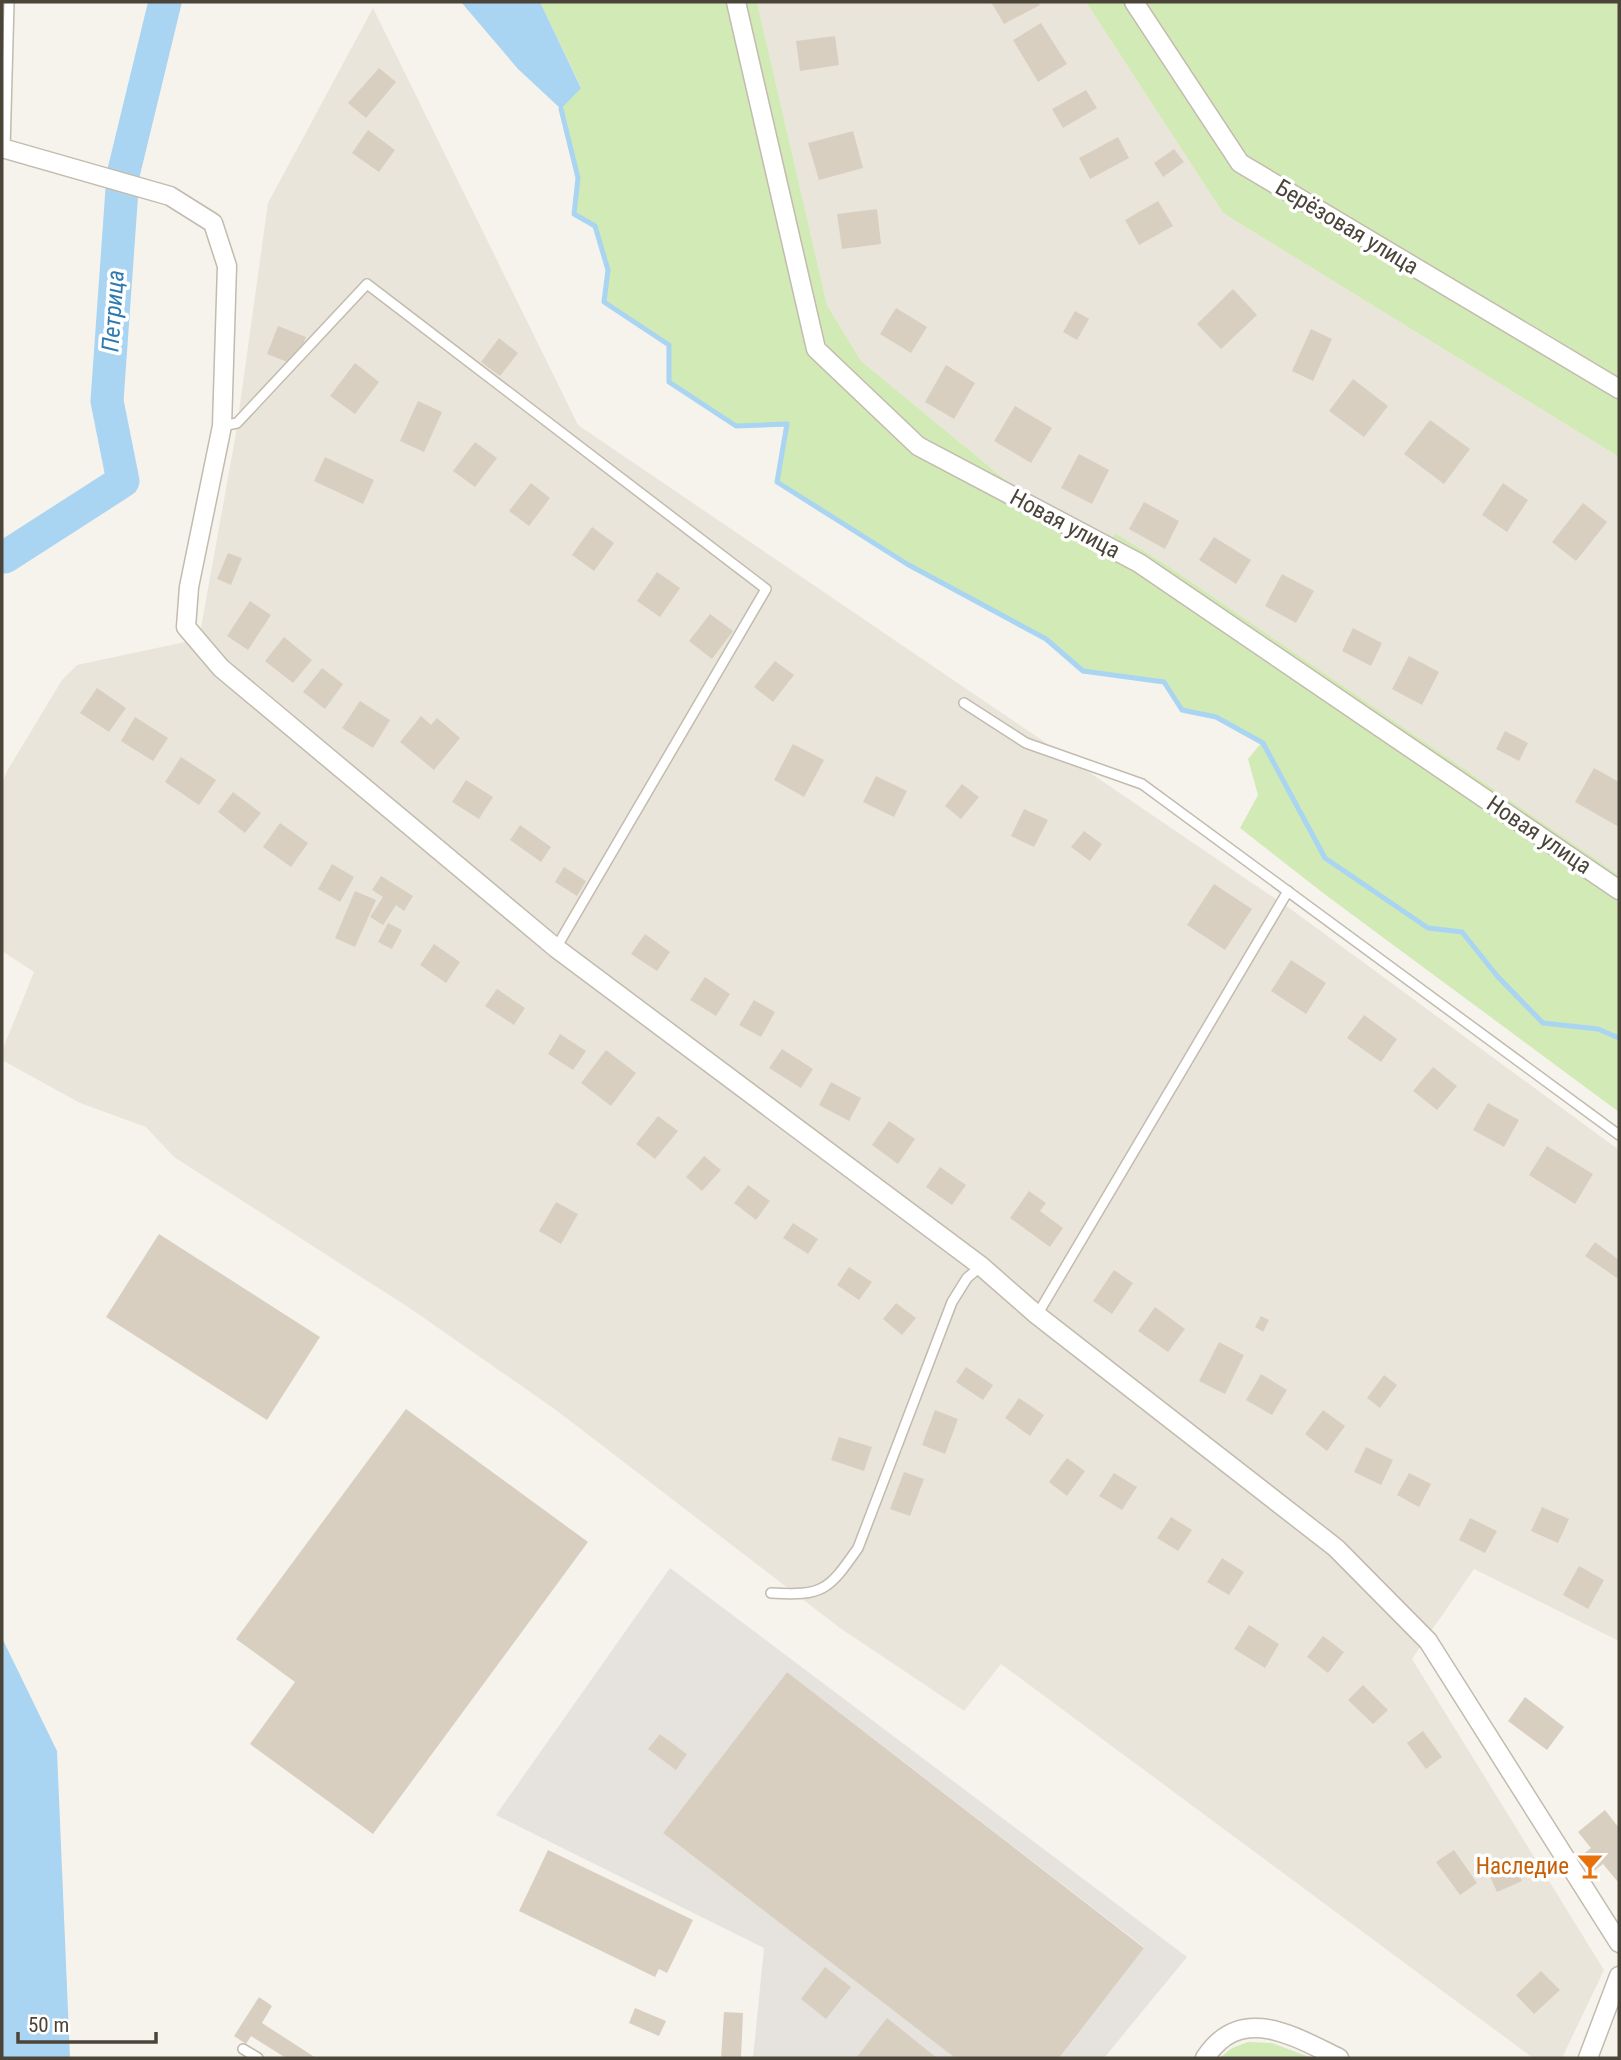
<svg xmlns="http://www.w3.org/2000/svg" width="1621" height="2060" font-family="'Roboto Condensed',sans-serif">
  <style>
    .residential { fill: #eae5da }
    .industrial { fill: #e6e2dd; fill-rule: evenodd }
    .green { fill: #d2eab5 }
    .water { fill: #a9d4f2 }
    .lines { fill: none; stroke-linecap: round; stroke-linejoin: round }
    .stream { stroke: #a9d4f2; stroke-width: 5 }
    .river { stroke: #a9d4f2; stroke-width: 33 }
    .building { fill: #d8cfc1 }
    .lane-casing { stroke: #c2bbae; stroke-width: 12 }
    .street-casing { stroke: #c2bbae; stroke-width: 21 }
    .lane { stroke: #fff; stroke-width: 9 }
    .street { stroke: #fff; stroke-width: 18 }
    .labels { text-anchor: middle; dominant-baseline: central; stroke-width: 7; stroke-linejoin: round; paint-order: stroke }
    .street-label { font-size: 23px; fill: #4b4439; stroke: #fff }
    .food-label { font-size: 23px; fill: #c56008; stroke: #fff; text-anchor: end }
    .water-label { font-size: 24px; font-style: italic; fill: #2e7ab2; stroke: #fff }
  </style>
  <rect width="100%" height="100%" fill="#f6f3ec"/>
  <g class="residential">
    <polygon points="757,2 1086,2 1223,213 1619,457 1619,875 1168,566 1115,533 1106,546 1025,496 861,361 827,305"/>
    <polygon points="373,8 578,425 1292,910 1619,1150 1619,1641 1474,1569 1412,1659 1604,1970 1562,2058 1533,2058 1001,1664 964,1711 840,1628 556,1410 411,1309 174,1157 146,1127 80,1103 2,1060 2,1051 34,972 2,951 2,784 7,771 62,680 77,665 199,639 236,433 268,203"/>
  </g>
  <path class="industrial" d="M 670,1568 L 1187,1957 L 1104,2058 L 1059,2058 L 1144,1947 L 787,1672 L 663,1833 L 955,2058 L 937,2058 L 887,2019 L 856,2058 L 753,2058 L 764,1948 L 496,1815 ZM 660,1734 L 687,1754 L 676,1769 L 649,1749 Z"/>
  <g class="green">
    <polygon points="540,2 757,2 827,305 861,361 1025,496 1107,546 1115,533 1168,566 1619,875 1619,1112 1327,896 1240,828 1258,795 1248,759 1262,742 1216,717 1182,710 1164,682 1083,671 1046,639 907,564 777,482 787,424 736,426 669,382 669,345 604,302 608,270 595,226 574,214 578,178 561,109 581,87"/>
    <polygon points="1086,2 1619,2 1619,457 1223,213"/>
    <polygon points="1248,2042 1272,2043 1312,2058 1220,2058 1232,2048"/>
  </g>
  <g class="water">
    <polygon points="461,2 540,2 581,88 561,109 518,69"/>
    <polygon points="2,1638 57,1751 70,2058 2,2058"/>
  </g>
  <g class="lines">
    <polyline class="stream" points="561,109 578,178 574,214 595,226 608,270 604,302 669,345 669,382 736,426 787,424 777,482 907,564 1046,639 1083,671 1164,682 1182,710 1216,717 1263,743 1325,858 1428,928 1462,932 1498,977 1543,1023 1598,1029 1619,1038"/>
    <polyline class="river" points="2,556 5,557 123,481 107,401 123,175 165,2"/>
  </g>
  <g class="building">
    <polygon points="991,2 1038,2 1040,5 1004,24"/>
    <polygon points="1041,23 1067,64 1038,82 1013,40"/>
    <polygon points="835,36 839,65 800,71 796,41"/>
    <polygon points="379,68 396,82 366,118 348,103"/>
    <polygon points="1086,90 1097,108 1063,128 1052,109"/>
    <polygon points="368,130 395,150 379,172 352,153"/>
    <polygon points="853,131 863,168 819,180 808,143"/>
    <polygon points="1118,137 1129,158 1090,179 1079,158"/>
    <polygon points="1174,149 1184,162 1163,177 1154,163"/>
    <polygon points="1158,201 1173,226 1139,245 1125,220"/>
    <polygon points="877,209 881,244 842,249 837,214"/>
    <polygon points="1233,289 1257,315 1221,349 1197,324"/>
    <polygon points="896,308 927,327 911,353 880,334"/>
    <polygon points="1075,311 1089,319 1077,340 1063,332"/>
    <polygon points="278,326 306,337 295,365 267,354"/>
    <polygon points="1311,329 1332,339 1313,381 1292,371"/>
    <polygon points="499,338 518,353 500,376 481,362"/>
    <polygon points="355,363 379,382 355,414 330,396"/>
    <polygon points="946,365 975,383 954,419 925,402"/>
    <polygon points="1353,379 1388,406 1364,437 1329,411"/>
    <polygon points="418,401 442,412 424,452 400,441"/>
    <polygon points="1015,406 1052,428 1031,463 994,441"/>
    <polygon points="1430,420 1470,449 1444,484 1404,454"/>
    <polygon points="475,442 497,458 475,487 453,471"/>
    <polygon points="1079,454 1109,470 1092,504 1061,488"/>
    <polygon points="325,457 374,480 363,504 314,481"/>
    <polygon points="531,483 550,498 529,526 509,511"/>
    <polygon points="1503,483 1528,500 1507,532 1482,515"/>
    <polygon points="1144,502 1179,521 1165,549 1129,529"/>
    <polygon points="1583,503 1607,522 1576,561 1552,542"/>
    <polygon points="592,527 614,543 594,571 572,555"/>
    <polygon points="1214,537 1251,560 1236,584 1199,560"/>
    <polygon points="228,553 242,558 231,585 217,579"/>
    <polygon points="657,572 680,588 660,617 637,601"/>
    <polygon points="1282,574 1314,591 1296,623 1265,606"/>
    <polygon points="250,601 271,615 248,650 227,636"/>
    <polygon points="710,614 733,631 712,659 689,641"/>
    <polygon points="1353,628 1382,643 1371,666 1342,651"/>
    <polygon points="284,637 312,660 293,683 265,661"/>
    <polygon points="1409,656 1439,672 1422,705 1392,689"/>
    <polygon points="775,661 794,675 773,702 754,687"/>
    <polygon points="322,668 343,684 325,709 303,692"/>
    <polygon points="97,688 126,708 109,732 80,713"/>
    <polygon points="360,701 390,720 373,748 342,728"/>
    <polygon points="421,716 431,725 437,718 460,738 434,770 400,742"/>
    <polygon points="135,717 168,738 153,761 121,741"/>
    <polygon points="1505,731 1528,743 1519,761 1496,749"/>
    <polygon points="793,744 824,760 804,797 774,780"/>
    <polygon points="181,757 216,780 199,805 165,782"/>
    <polygon points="1594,768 1619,782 1619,827 1575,802"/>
    <polygon points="876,776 907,791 894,817 863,802"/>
    <polygon points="466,780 493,797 479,819 452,802"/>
    <polygon points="962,784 979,797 961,819 945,806"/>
    <polygon points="233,792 261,813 245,833 218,812"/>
    <polygon points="1024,809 1048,820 1034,847 1011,836"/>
    <polygon points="280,823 308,843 291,867 263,847"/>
    <polygon points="520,825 551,847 541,862 510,840"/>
    <polygon points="1084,831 1102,844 1090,861 1071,847"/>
    <polygon points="332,864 354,877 340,902 318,889"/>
    <polygon points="564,867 586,881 577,896 555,882"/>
    <polygon points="381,876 413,896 404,911 396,905 383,925 370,917 383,897 372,890"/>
    <polygon points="1214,884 1252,909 1225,950 1187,925"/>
    <polygon points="355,891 376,900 355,947 335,938"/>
    <polygon points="388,923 402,930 392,949 378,942"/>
    <polygon points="645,934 670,952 657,971 631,954"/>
    <polygon points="434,944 460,962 446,983 420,965"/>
    <polygon points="1291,960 1326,983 1306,1014 1271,991"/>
    <polygon points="705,977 730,994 716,1016 690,1000"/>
    <polygon points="497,989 525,1008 514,1025 485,1006"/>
    <polygon points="754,1000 775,1012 761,1037 739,1025"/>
    <polygon points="1364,1015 1397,1039 1381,1062 1347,1038"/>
    <polygon points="560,1034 586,1051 573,1070 548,1054"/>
    <polygon points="782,1049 813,1069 801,1088 769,1068"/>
    <polygon points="606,1050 636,1073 611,1106 581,1083"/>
    <polygon points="1433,1067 1457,1086 1437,1110 1413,1091"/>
    <polygon points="831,1082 861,1098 849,1121 819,1105"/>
    <polygon points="1488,1103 1519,1120 1504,1147 1473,1130"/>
    <polygon points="658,1116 678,1131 655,1159 636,1144"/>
    <polygon points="889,1121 915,1139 898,1164 872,1145"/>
    <polygon points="1547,1146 1593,1174 1575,1204 1529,1175"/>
    <polygon points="704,1156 721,1170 702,1191 686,1177"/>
    <polygon points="940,1167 966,1185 952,1205 926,1187"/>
    <polygon points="748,1185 770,1201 756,1220 734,1203"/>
    <polygon points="1029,1191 1046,1203 1040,1211 1063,1228 1050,1247 1010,1218"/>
    <polygon points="556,1202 578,1214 561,1244 539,1231"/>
    <polygon points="793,1223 818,1239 808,1254 783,1238"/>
    <polygon points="159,1234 320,1337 267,1420 106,1317"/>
    <polygon points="1595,1242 1619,1260 1619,1275 1617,1278 1585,1256"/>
    <polygon points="849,1267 872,1282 859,1300 837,1285"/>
    <polygon points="1114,1270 1133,1283 1112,1314 1093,1301"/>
    <polygon points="896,1303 916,1318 902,1335 883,1319"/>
    <polygon points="1155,1307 1185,1329 1168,1352 1138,1331"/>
    <polygon points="1261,1316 1269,1320 1263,1332 1255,1327"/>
    <polygon points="1219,1342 1244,1355 1225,1394 1199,1381"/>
    <polygon points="966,1367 993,1385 983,1400 956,1382"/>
    <polygon points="1261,1374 1287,1390 1272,1415 1246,1400"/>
    <polygon points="1384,1375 1397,1385 1380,1408 1367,1398"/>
    <polygon points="1019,1398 1044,1415 1030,1436 1005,1418"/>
    <polygon points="406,1409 588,1542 373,1834 250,1744 295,1682 236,1639"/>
    <polygon points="935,1410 958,1419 945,1454 922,1445"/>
    <polygon points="1323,1410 1345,1426 1327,1451 1305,1434"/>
    <polygon points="839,1437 872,1447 864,1471 831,1460"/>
    <polygon points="1366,1447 1393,1460 1381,1485 1354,1472"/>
    <polygon points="1067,1458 1085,1471 1067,1496 1049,1482"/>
    <polygon points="904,1472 924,1479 910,1516 890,1509"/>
    <polygon points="1114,1473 1137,1487 1122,1510 1099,1496"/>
    <polygon points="1409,1473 1431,1484 1419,1507 1397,1495"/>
    <polygon points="1542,1507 1569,1519 1558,1543 1531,1531"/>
    <polygon points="1171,1517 1192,1530 1178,1551 1157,1538"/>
    <polygon points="1470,1518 1497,1531 1485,1553 1459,1540"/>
    <polygon points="1222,1558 1244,1572 1229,1595 1207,1582"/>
    <polygon points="1579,1566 1604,1580 1588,1609 1563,1595"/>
    <polygon points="1249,1625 1279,1644 1265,1668 1234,1649"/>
    <polygon points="1323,1636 1344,1652 1328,1673 1307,1657"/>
    <polygon points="787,1672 1144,1948 1059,2058 955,2058 663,1833"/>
    <polygon points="1363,1685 1388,1710 1373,1724 1348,1700"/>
    <polygon points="1525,1697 1564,1727 1547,1750 1508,1721"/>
    <polygon points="1423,1731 1442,1757 1426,1769 1407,1743"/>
    <polygon points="660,1734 687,1754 676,1770 648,1749"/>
    <polygon points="1605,1810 1619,1828 1618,1882 1603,1864 1594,1871 1582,1855 1591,1848 1578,1832"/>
    <polygon points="548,1850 693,1920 667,1973 659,1969 655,1977 519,1911"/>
    <polygon points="1454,1850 1477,1883 1460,1895 1436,1862"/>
    <polygon points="1514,1863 1522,1881 1497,1892 1489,1874"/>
    <polygon points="825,1967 851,1987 826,2019 801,1999"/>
    <polygon points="1541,1971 1560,1990 1534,2014 1516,1995"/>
    <polygon points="259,1997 272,2006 262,2023 316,2058 286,2058 251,2036 246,2044 234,2036"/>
    <polygon points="635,2008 666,2021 659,2036 629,2023"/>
    <polygon points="724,2012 743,2013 741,2058 721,2058"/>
    <polygon points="887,2018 937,2058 856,2058"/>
  </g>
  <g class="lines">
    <g class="lane-casing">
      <g id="lane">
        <polyline points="5,149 9,2"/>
        <polyline points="222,426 237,423 367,284 766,589 556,948"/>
        <polyline points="964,703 1026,743 1142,784 1619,1135"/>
        <polyline points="1037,1315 1288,891"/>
        <path d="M 771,1593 C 823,1596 828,1591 858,1548 L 952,1302 L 967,1278 L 981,1266"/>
        <polyline points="243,2049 258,2058"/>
      </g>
    </g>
    <g class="street-casing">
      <g id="street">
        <polyline points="736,2 816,349 918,446 1139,563 1619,890"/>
        <polyline points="1134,2 1240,163 1619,389"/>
        <polyline points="2,148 170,196 213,223 227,266 222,426 189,587 186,627 221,668 556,948 981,1266 1037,1315 1336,1548 1428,1641 1619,1943"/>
        <path d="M 1205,2058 C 1241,2003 1293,2036 1339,2058"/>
        <polyline points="1588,2058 1619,1976"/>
      </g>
    </g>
    <use href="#lane" class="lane"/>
    <use href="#street" class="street"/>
  </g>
  <defs>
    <g id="bar-bare" transform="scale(2.1)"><path d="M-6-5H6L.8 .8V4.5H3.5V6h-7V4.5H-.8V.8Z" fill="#e8710a" stroke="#fff" stroke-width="2.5" paint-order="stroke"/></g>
  </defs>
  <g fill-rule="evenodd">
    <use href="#bar-bare" x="1590" y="1866"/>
  </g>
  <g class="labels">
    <g class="street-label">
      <text transform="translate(1347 227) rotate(31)">Берёзовая улица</text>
      <text transform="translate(1065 524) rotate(28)">Новая улица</text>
      <text transform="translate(1539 835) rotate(34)">Новая улица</text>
    </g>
    <g class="food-label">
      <text x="1569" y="1866">Наследие</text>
    </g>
    <g class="water-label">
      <text transform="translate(113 311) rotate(-86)">Петрица</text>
    </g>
  </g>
  <rect width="1621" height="2060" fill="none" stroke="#4b4439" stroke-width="7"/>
  <path d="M18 2032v10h138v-10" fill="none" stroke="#4b4439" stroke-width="3.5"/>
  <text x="28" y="2032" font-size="21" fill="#4b4439" stroke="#ffffff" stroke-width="5" paint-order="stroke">50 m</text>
</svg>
